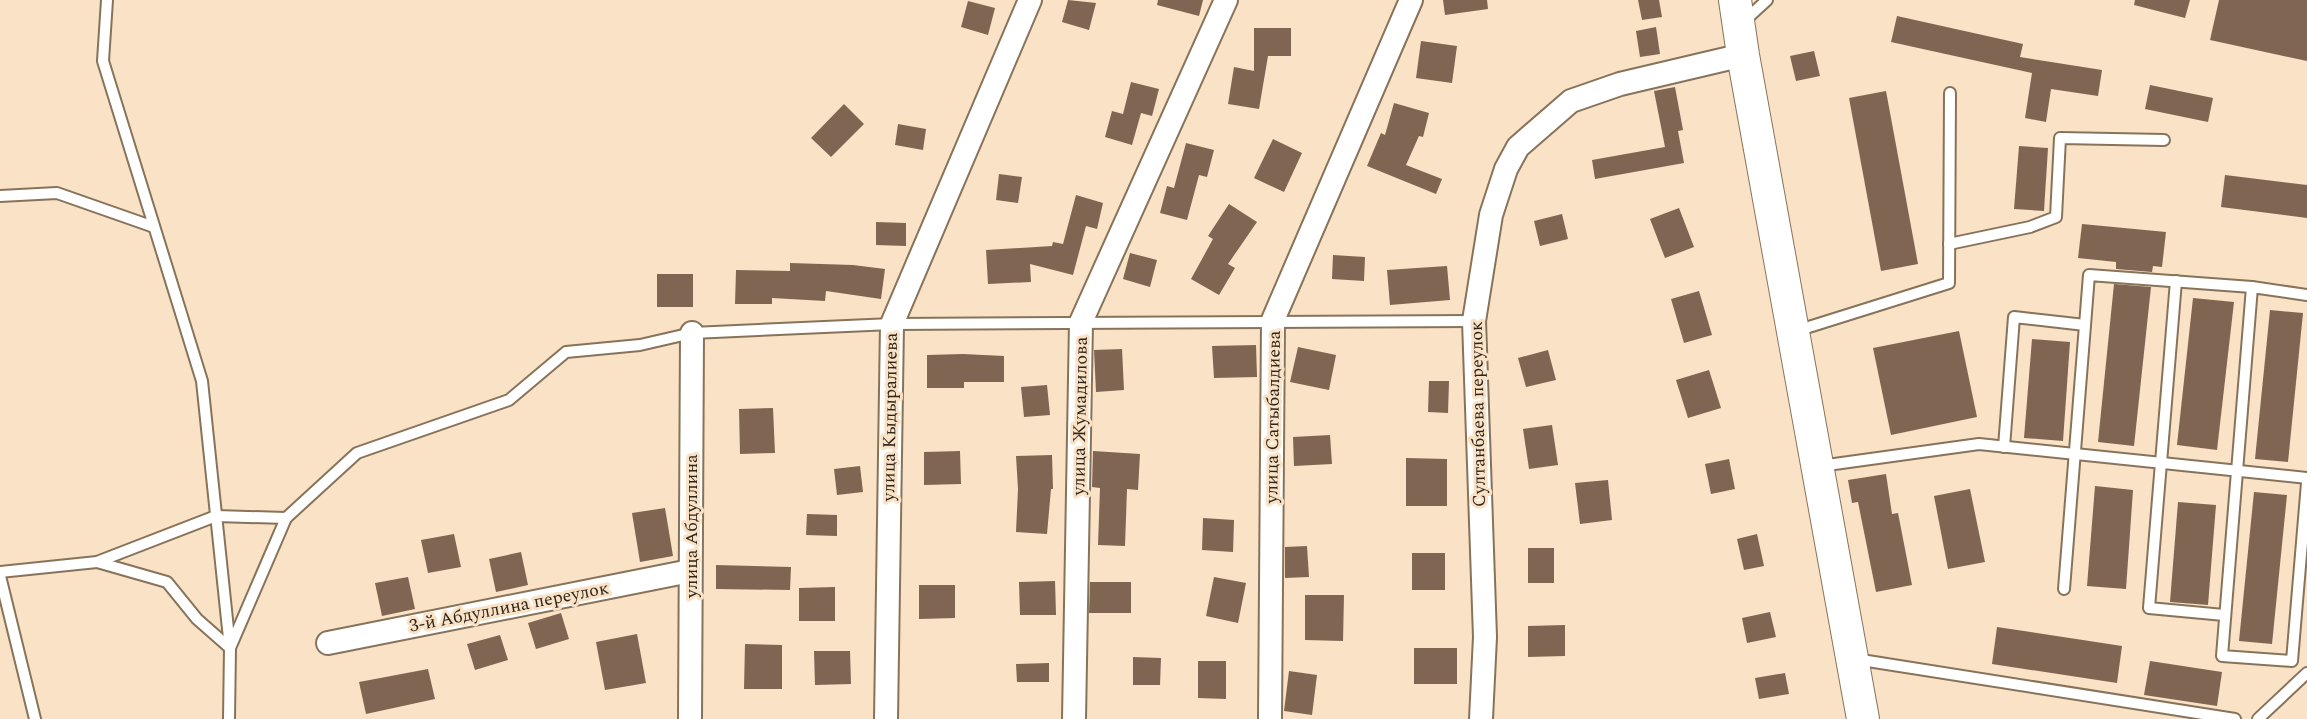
<svg xmlns="http://www.w3.org/2000/svg" width="2307" height="719" font-family="Spectral,serif">
  <style>
    .building { fill: #806552 }
    .lines { fill: none; stroke-linecap: round; stroke-linejoin: round }
    .service-casing { stroke: #87735a; stroke-width: 14 }
    .minor-casing { stroke: #87735a; stroke-width: 26 }
    .secondary-casing { stroke: #87735a; stroke-width: 34 }
    .service { stroke: #fff; stroke-width: 10 }
    .minor { stroke: #fff; stroke-width: 22 }
    .secondary { stroke: #fff; stroke-width: 32 }
    .labels { text-anchor: middle; dominant-baseline: central; stroke-width: 6; stroke-linejoin: round; paint-order: stroke }
    .street-label { font-size: 18px; fill: #2d241a; stroke: #f9e2c6 }
  </style>
  <rect width="100%" height="100%" fill="#f9e2c6"/>
  <g class="building">
    <polygon points="1068,0 1096,3 1089,30 1062,22"/>
    <polygon points="1158,0 1203,0 1199,16 1157,5"/>
    <polygon points="1443,0 1487,0 1488,9 1445,15"/>
    <polygon points="1638,0 1659,0 1662,17 1642,20"/>
    <polygon points="2135,0 2190,0 2185,18 2134,5"/>
    <polygon points="2219,0 2307,0 2307,61 2210,40"/>
    <polygon points="968,1 995,8 988,35 961,27"/>
    <polygon points="1897,16 2023,44 2020,57 2102,70 2098,96 2051,89 2046,122 2025,118 2032,73 1891,42"/>
    <polygon points="1656,27 1660,54 1640,57 1636,31"/>
    <polygon points="1254,28 1291,28 1291,56 1268,56 1259,109 1228,104 1234,67 1254,71"/>
    <polygon points="1421,41 1457,46 1452,83 1416,78"/>
    <polygon points="1814,51 1820,76 1796,81 1790,56"/>
    <polygon points="1131,82 1159,89 1152,116 1141,113 1132,145 1105,137 1112,111 1123,114"/>
    <polygon points="2150,85 2213,98 2208,122 2145,109"/>
    <polygon points="1675,87 1683,130 1678,131 1684,163 1595,179 1592,160 1665,147 1654,91"/>
    <polygon points="1886,91 1918,264 1881,271 1849,98"/>
    <polygon points="1394,103 1429,113 1423,137 1419,136 1406,165 1442,179 1436,194 1367,166 1381,133 1385,135"/>
    <polygon points="844,104 864,124 831,157 811,138"/>
    <polygon points="898,124 926,129 923,150 895,145"/>
    <polygon points="1273,139 1302,153 1284,192 1254,178"/>
    <polygon points="1186,143 1214,150 1207,177 1199,175 1187,220 1160,213 1167,186 1174,188"/>
    <polygon points="2019,146 2048,148 2044,211 2014,209"/>
    <polygon points="999,174 1022,177 1018,203 996,200"/>
    <polygon points="2225,175 2307,185 2307,218 2221,207"/>
    <polygon points="1076,195 1103,203 1097,229 1086,226 1073,275 1030,264 1031,282 988,284 986,250 1052,246 1053,242 1063,244"/>
    <polygon points="1229,204 1257,222 1228,264 1235,268 1219,295 1191,279 1213,239 1208,236"/>
    <polygon points="1679,208 1694,247 1665,258 1650,219"/>
    <polygon points="1562,214 1568,239 1540,246 1534,221"/>
    <polygon points="876,222 906,223 906,246 876,245"/>
    <polygon points="2082,224 2166,232 2162,267 2153,266 2152,272 2116,269 2116,262 2078,258"/>
    <polygon points="1130,253 1157,260 1150,287 1123,279"/>
    <polygon points="1333,255 1365,257 1364,281 1332,279"/>
    <polygon points="790,263 853,265 885,269 881,299 826,291 825,301 772,298 772,304 735,304 736,270 790,271"/>
    <polygon points="1447,266 1450,300 1390,305 1387,270"/>
    <rect x="657" y="274" width="36" height="33"/>
    <polygon points="2114,284 2151,287 2134,446 2098,442"/>
    <polygon points="1699,291 1712,335 1684,343 1671,299"/>
    <polygon points="2193,298 2234,302 2217,450 2177,445"/>
    <polygon points="2270,310 2303,313 2288,462 2255,459"/>
    <polygon points="1959,331 1977,417 1891,435 1873,348"/>
    <polygon points="2032,339 2070,342 2063,441 2024,438"/>
    <polygon points="1256,345 1257,377 1214,378 1212,346"/>
    <polygon points="1298,347 1336,355 1329,390 1290,382"/>
    <polygon points="1122,349 1124,390 1096,392 1094,350"/>
    <polygon points="1548,350 1556,380 1526,387 1518,358"/>
    <polygon points="963,354 1004,356 1004,382 964,382 964,388 927,388 927,355"/>
    <polygon points="1709,370 1721,408 1688,418 1676,380"/>
    <polygon points="1429,381 1449,381 1448,413 1428,412"/>
    <polygon points="1047,385 1050,415 1024,417 1021,387"/>
    <polygon points="773,408 775,453 740,454 739,409"/>
    <polygon points="1552,425 1558,465 1529,469 1523,429"/>
    <polygon points="1330,435 1332,464 1294,466 1293,437"/>
    <polygon points="960,451 961,484 924,485 924,452"/>
    <polygon points="1093,451 1140,454 1138,490 1127,489 1125,546 1098,545 1100,488 1092,487"/>
    <polygon points="1052,455 1053,489 1051,489 1047,534 1016,532 1018,489 1016,456"/>
    <polygon points="1406,458 1447,459 1447,506 1406,506"/>
    <polygon points="1729,459 1735,489 1711,494 1705,464"/>
    <polygon points="860,466 863,492 837,495 834,469"/>
    <polygon points="1886,474 1892,514 1898,513 1912,585 1876,592 1858,502 1852,503 1848,480"/>
    <polygon points="1608,480 1612,520 1580,524 1575,483"/>
    <polygon points="2095,486 2133,490 2126,589 2087,586"/>
    <polygon points="1970,489 1985,562 1948,569 1934,496"/>
    <polygon points="2254,492 2287,495 2272,644 2239,641"/>
    <polygon points="2178,502 2216,505 2208,605 2170,602"/>
    <polygon points="665,508 673,556 640,562 632,513"/>
    <polygon points="807,514 837,515 837,536 806,535"/>
    <polygon points="1203,518 1234,520 1233,552 1202,550"/>
    <polygon points="454,534 461,567 428,573 421,540"/>
    <polygon points="1757,534 1764,566 1744,570 1737,539"/>
    <polygon points="1307,546 1309,577 1285,578 1285,547"/>
    <rect x="1528" y="548" width="26" height="35"/>
    <polygon points="521,552 528,585 496,592 489,559"/>
    <rect x="1412" y="553" width="33" height="37"/>
    <polygon points="716,565 791,567 790,590 716,589"/>
    <polygon points="408,577 415,609 382,616 375,583"/>
    <polygon points="1214,577 1246,583 1238,623 1206,616"/>
    <polygon points="1055,581 1056,615 1020,615 1019,582"/>
    <polygon points="1090,582 1131,582 1131,613 1089,613"/>
    <polygon points="919,585 955,585 955,618 919,619"/>
    <polygon points="835,587 835,621 799,621 799,588"/>
    <polygon points="1305,595 1344,595 1343,641 1305,640"/>
    <polygon points="1770,612 1776,637 1747,643 1742,618"/>
    <polygon points="561,613 569,639 536,649 528,623"/>
    <polygon points="1565,625 1565,656 1528,657 1528,626"/>
    <polygon points="1997,627 2122,646 2117,683 1992,664"/>
    <polygon points="637,634 646,683 605,690 596,642"/>
    <polygon points="500,635 508,660 475,670 467,644"/>
    <polygon points="745,644 782,645 782,689 744,689"/>
    <rect x="1414" y="648" width="43" height="36"/>
    <polygon points="814,651 850,651 851,684 815,685"/>
    <polygon points="1133,657 1161,658 1160,685 1133,685"/>
    <polygon points="1198,661 1226,661 1226,699 1198,698"/>
    <polygon points="2150,661 2222,672 2217,706 2144,695"/>
    <polygon points="1049,663 1049,682 1017,682 1016,664"/>
    <polygon points="428,669 435,699 366,714 359,682"/>
    <polygon points="1289,671 1317,675 1312,715 1284,711"/>
    <polygon points="1785,673 1789,694 1759,699 1755,678"/>
  </g>
  <g class="lines">
    <g class="service-casing">
      <g id="service">
        <polyline points="107,0 103,61 202,381 230,648 229,719"/>
        <polyline points="1743,22 1767,0"/>
        <polyline points="0,196 57,193 154,227"/>
        <polyline points="1949,244 2030,227 2056,217 2060,138 2164,140"/>
        <polyline points="2176,281 2149,608 2224,615"/>
        <polyline points="2307,295 2252,287 2222,656 2292,661 2307,483"/>
        <polyline points="1796,331 1949,283 1950,93"/>
        <polyline points="2004,447 2014,317 2085,325"/>
        <polyline points="1820,466 1979,444 2307,478"/>
        <polyline points="97,562 167,582 197,619 230,648 286,518 357,453 509,400 566,352 640,345 692,333 892,324 1474,321"/>
        <polyline points="0,572 97,562 216,516 286,518"/>
        <polyline points="0,576 35,719"/>
        <polyline points="2064,589 2089,275 2252,287"/>
        <polyline points="1855,659 2235,719"/>
        <polyline points="2258,719 2307,673"/>
      </g>
    </g>
    <g class="minor-casing">
      <g id="minor">
        <polyline points="328,643 690,571"/>
        <polyline points="690,719 692,333"/>
        <polyline points="886,719 892,324 1030,0"/>
        <polyline points="1074,719 1081,322 1226,0"/>
        <polyline points="1270,719 1273,320 1411,0"/>
        <polyline points="1481,719 1485,637 1474,321 1491,215 1506,169 1518,147 1571,101 1620,84 1743,55"/>
      </g>
    </g>
    <g class="secondary-casing">
      <polyline id="secondary" points="1735,0 1743,55 1863,719"/>
    </g>
    <use href="#service" class="service"/>
    <use href="#minor" class="minor"/>
    <use href="#secondary" class="secondary"/>
  </g>
  <g class="labels">
    <g class="street-label">
      <text transform="translate(1478 414) rotate(-91)">Султанбаева переулок</text>
      <text transform="translate(1080 416) rotate(-89)">улица Жумадилова</text>
      <text transform="translate(890 417) rotate(-89)">улица Кыдыралиева</text>
      <text transform="translate(1273 417) rotate(-89)">улица Сатыбалдиева</text>
      <text transform="translate(691 526) rotate(-90)">улица Абдуллина</text>
      <text transform="translate(509 607) rotate(-11)">3-й Абдуллина переулок</text>
    </g>
  </g>
</svg>
